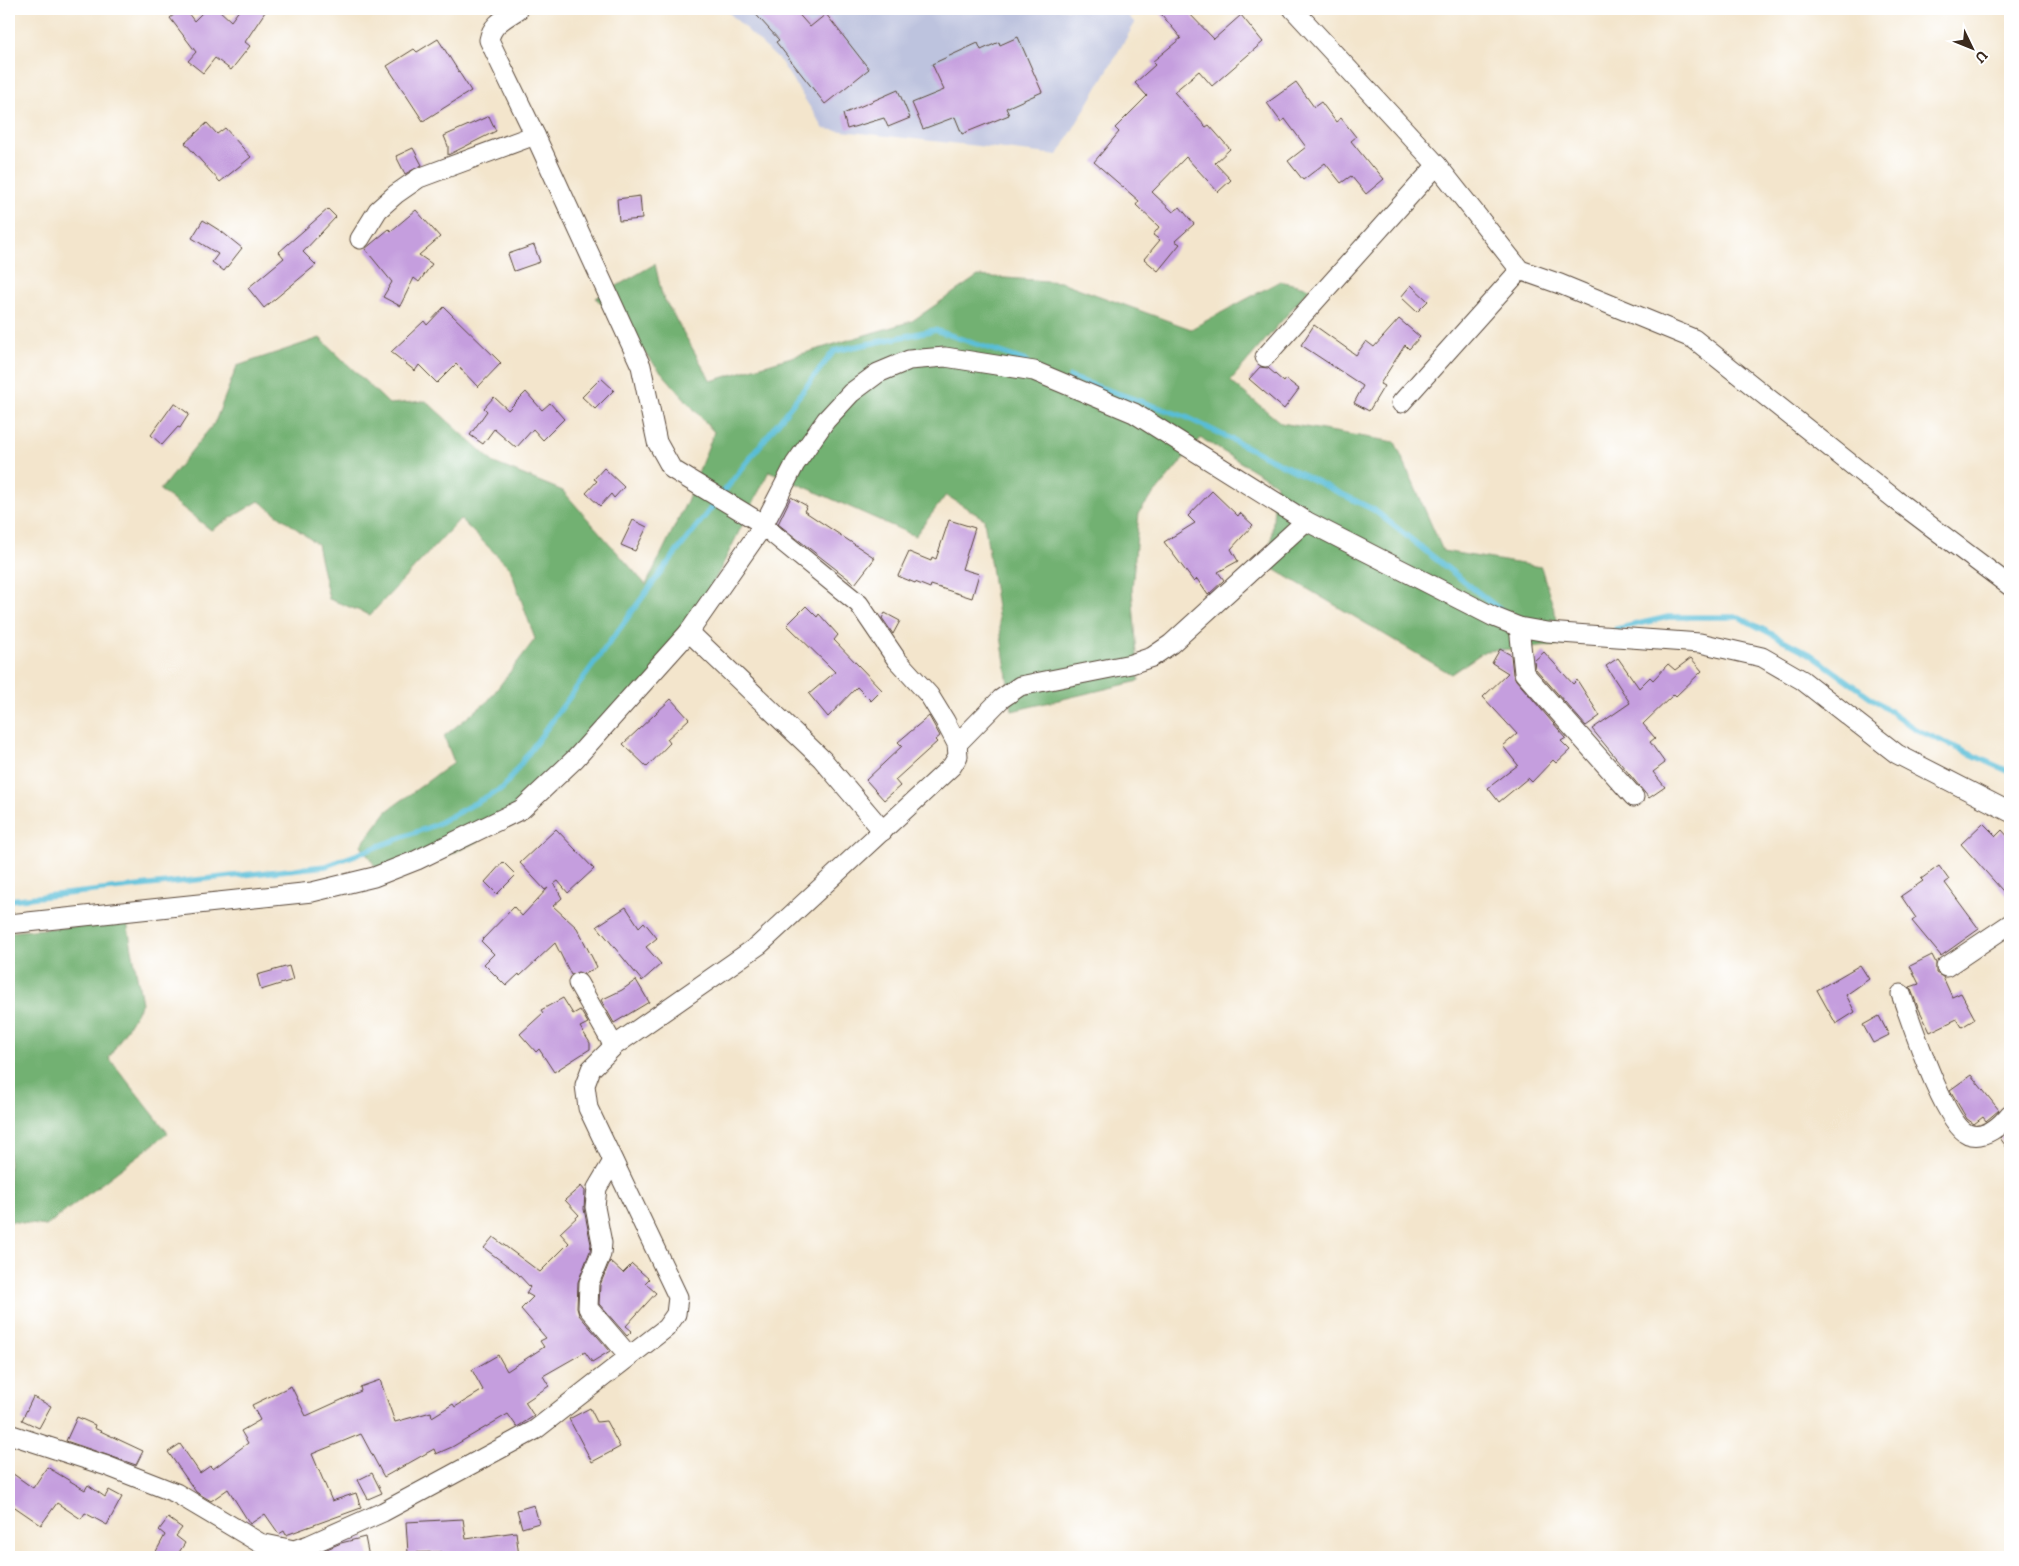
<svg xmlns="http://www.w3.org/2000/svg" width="2019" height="1566" font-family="'IM FELL DW Pica',serif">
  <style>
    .industrial { fill: #bdc3de }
    .forest { fill: #72b172; stroke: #566e48 }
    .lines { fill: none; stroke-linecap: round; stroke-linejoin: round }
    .stream { stroke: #59bdd7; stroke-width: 5.5 }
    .building { fill: #c59ede }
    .street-casing { stroke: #574638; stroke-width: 21 }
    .street { stroke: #fff; stroke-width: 19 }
  </style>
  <rect width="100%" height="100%" fill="#fff"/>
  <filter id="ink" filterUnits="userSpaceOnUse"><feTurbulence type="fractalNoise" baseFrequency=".02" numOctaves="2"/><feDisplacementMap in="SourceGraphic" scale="10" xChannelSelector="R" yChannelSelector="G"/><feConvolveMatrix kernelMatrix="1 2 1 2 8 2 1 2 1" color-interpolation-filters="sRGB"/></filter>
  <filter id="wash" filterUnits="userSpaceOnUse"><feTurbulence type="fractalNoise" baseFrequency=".0096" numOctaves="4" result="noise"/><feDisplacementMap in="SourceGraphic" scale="20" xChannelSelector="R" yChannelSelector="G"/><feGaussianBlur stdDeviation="1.12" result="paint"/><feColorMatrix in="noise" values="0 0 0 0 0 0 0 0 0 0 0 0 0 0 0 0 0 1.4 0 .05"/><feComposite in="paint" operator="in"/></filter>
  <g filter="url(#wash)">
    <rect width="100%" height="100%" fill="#f3e5cc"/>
    <polygon class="industrial" points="725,9 1122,9 1135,23 1058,155 824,129 781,62"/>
    <g class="forest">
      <polygon points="655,264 662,295 711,381 912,321 978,276 1061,282 1191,329 1280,281 1310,288 1230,381 1281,423 1395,442 1443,551 1541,567 1565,645 1485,651 1451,674 1269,566 1276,484 1201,438 1139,512 1132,589 1139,681 1012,711 984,519 946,495 915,536 769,471 718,574 659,680 599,739 534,786 479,841 387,884 361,845 387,811 454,762 444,736 488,701 535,639 510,568 460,519 370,615 329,599 317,544 259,501 211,530 160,490 215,422 237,366 320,338 389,404 426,401 494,463 563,491 646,585 687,501 714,432 596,298"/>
      <polygon points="127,922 142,1003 109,1058 168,1133 46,1226 9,1221 9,932"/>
    </g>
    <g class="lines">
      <g class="stream">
        <polyline points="1070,377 1186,417 1374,510 1504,613"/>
        <polyline points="1616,629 1668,617 1739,617 1810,654 1915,729 2010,772"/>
        <polyline points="9,900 326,866 435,825 503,788 661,572 834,351 935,330 1026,361"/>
      </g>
    </g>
    <g id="blocks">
      <g class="building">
        <polygon points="181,9 185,9 194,21 206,9 218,9 231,21 240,9 267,9 245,42 250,46 231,70 215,58 203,73 188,61 196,52 170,18"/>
        <polygon points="751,9 794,9 810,27 826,14 869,69 825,104 776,42 779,40"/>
        <polygon points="1157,9 1185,9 1214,39 1241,15 1263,42 1212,86 1199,71 1174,92 1206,127 1209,125 1230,149 1215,163 1231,180 1218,192 1186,157 1152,192 1173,212 1180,207 1194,224 1175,241 1180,244 1158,271 1144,259 1160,240 1153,235 1159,227 1136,205 1139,201 1094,162 1119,132 1115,128 1147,96 1135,83 1155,65 1152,62 1181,38"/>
        <polygon points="1018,37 1042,92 1006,108 1009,115 962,134 955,117 923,129 912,103 944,90 932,64 978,43 981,50 999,42 1000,45"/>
        <polygon points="438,39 471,91 423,121 387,66 414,49 417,52"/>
        <polygon points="1296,82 1314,107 1321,102 1336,122 1341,118 1356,137 1351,141 1372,167 1373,166 1384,179 1366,194 1351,176 1341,183 1325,163 1303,180 1288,161 1306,147 1285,119 1281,122 1267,103"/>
        <polygon points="898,90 910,118 888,127 884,118 847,129 843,114"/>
        <polygon points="489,116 496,131 448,155 448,146 444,136"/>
        <polygon points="207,123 217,134 225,128 251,157 220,182 185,143"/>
        <polygon points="413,148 422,165 405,174 396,156"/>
        <polygon points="640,196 642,219 619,221 617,199"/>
        <polygon points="328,209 336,217 303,252 316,265 264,308 248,288 284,258 279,252"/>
        <polygon points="416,210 440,237 419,255 432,264 419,282 414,278 400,306 383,297 392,282 365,249 389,229 391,231"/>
        <polygon points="203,220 222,232 242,248 224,271 212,262 218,254 192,238"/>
        <polygon points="534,245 540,262 514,271 508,254"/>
        <polygon points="1411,285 1428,301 1417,312 1401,297"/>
        <polygon points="444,307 501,363 478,387 456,364 437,383 419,365 415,371 391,352 424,321 427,325"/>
        <polygon points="1399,319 1420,337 1409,349 1405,345 1380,384 1384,386 1369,411 1354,403 1363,386 1301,345 1314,325 1356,355 1366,341 1374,347"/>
        <polygon points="1260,367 1268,368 1284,382 1286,379 1299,389 1284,409 1249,379"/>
        <polygon points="601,378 614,390 595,409 582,397"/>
        <polygon points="526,392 542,410 550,403 564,419 543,440 533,429 516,448 494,429 483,444 470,435 487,411 484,408 494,397 508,410"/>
        <polygon points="174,403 189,414 180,428 178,427 162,445 151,435"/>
        <polygon points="604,468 624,487 614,498 611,494 600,506 586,493 597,481 594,479"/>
        <polygon points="1212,491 1238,516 1240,513 1253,525 1231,549 1238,561 1218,572 1224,580 1208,595 1197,579 1194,582 1164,542 1195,523 1188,516"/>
        <polygon points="791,497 807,506 804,511 875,558 855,584 778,524"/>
        <polygon points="633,520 647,527 635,551 621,545"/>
        <polygon points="949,520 975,528 962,569 979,574 972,598 931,585 930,588 915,582 915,583 898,576 909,552 931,561 932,557 936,559"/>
        <polygon points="806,606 817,617 819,614 838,635 834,640 882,690 871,701 857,687 828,717 809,694 835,672 787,625"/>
        <polygon points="885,613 900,621 893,634 882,618"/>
        <polygon points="1500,649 1511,655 1513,674 1516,680 1566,738 1561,741 1570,750 1556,763 1553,760 1532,782 1528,778 1499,802 1488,788 1518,765 1503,746 1517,734 1483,697 1508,673 1492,663"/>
        <polygon points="1544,652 1573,684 1577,680 1600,716 1586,726 1535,668 1534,661"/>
        <polygon points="1618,658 1639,688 1650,677 1653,680 1668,664 1675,670 1691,658 1702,671 1676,696 1674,694 1643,724 1655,738 1650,742 1665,763 1653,772 1665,787 1649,798 1592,729 1630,703 1606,666"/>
        <polygon points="671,699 689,719 667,739 670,743 647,767 623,744"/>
        <polygon points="929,716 940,736 935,740 937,742 895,780 900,786 884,800 866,780 902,746 898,742"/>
        <polygon points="1983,823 1996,836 2002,830 2010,839 2010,899 1961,844"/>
        <polygon points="556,829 594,869 568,893 558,881 554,884 562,898 553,906 577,928 597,967 584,974 578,972 571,975 555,943 520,976 519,974 506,986 484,964 494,954 481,941 514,907 522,916 548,888 545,890 520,863"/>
        <polygon points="503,862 516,875 497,894 485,882"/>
        <polygon points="1939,866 1949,880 1945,883 1979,929 1941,956 1912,921 1916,918 1901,896 1923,881 1921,879"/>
        <polygon points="626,907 639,927 644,922 657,938 646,947 661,964 642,981 597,926"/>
        <polygon points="1932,955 1936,963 1936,973 1943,977 1952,997 1961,993 1975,1019 1962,1027 1957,1019 1930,1032 1917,1005 1910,987 1919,984 1910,966"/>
        <polygon points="1860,965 1869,979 1846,995 1855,1012 1836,1024 1817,990"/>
        <polygon points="289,966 293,980 261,990 257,975"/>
        <polygon points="636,980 649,1002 614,1023 601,1000 622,990"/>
        <polygon points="563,998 573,1014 580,1010 588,1023 580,1027 590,1043 590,1049 554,1072 539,1049 536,1052 520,1034 543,1013 541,1010"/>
        <polygon points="1879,1016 1889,1035 1873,1043 1863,1025"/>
        <polygon points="1971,1075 1999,1110 1986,1121 1983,1117 1974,1124 1967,1119 1950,1090"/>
        <polygon points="2010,1130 2010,1152 2000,1138"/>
        <polygon points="581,1186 585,1191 584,1209 591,1244 590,1251 578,1282 577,1308 579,1315 610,1351 592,1362 585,1352 543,1376 549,1386 525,1402 534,1416 517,1427 508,1414 452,1447 436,1454 434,1449 384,1477 361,1434 312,1454 332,1501 356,1493 361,1508 286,1535 284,1531 279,1534 265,1514 250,1524 228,1489 211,1501 196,1492 168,1452 180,1444 200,1473 210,1466 213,1469 248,1443 241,1431 260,1420 252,1405 291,1386 306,1416 361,1391 360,1387 380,1380 395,1422 431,1412 432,1417 453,1404 455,1407 483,1390 472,1370 498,1355 507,1371 544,1347 540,1341 546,1338 521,1309 533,1297 526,1293 530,1287 517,1273 484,1248 493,1237 540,1272 569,1243 560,1233 579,1215 565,1200"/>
        <polygon points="610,1261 623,1273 632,1264 649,1279 645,1283 656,1293 626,1326 632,1331 627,1336 599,1304 600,1285"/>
        <polygon points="33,1397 51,1406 39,1428 22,1420"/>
        <polygon points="590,1408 597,1422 606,1421 620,1447 592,1462 569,1419"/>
        <polygon points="77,1417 95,1425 94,1428 143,1451 136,1465 66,1441"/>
        <polygon points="47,1467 85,1490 88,1485 105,1497 109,1490 122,1497 107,1525 85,1513 81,1519 57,1503 41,1525 9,1503 9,1471 33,1488"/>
        <polygon points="372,1473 382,1493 368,1499 358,1480"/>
        <polygon points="534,1505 539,1523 522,1528 517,1510"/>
        <polygon points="168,1518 182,1528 176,1536 185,1543 176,1557 153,1557 165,1535 159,1530"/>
        <polygon points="463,1519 466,1539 516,1532 519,1557 443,1557 441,1552 408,1553 406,1522"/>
        <polygon points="365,1537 369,1557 308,1557 341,1543"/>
      </g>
    </g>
  </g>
  <g filter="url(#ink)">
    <use href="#blocks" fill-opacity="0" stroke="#574638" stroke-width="1"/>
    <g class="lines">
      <g class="street-casing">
        <g id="street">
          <polyline points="1293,9 1437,165 1520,270 1560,284 1694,339 1896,500 2010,586"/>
          <polyline points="360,239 378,210 396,194 419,178 535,135"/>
          <polyline points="1265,357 1437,165"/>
          <polyline points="1401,403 1520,270"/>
          <polyline points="1519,627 1524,673 1634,797"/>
          <polyline points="689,632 822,759 883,831"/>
          <polyline points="957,744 1001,699 1020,686 1131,664 1152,657 1171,644 1306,521"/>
          <polyline points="9,924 312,892 374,877 417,860 522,809 576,758 689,632 763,526 795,464 826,420 851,393 878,373 909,360 945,357 1034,371 1134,413 1306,521 1494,617 1519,627 1547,632 1700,643 1762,657 1802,680 1897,754 2010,812"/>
          <polyline points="1946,967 2010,924"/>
          <polyline points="578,983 614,1046"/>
          <path d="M 1901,994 C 1911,1021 1944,1124 1968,1134 C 1985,1140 2001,1125 2010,1114"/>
          <polyline points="613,1161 597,1188 595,1207 602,1243 601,1254 589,1283 588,1308 629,1356"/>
          <path d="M 9,1434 L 107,1466 L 176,1493 L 260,1543 L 294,1550 L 309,1545 L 383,1512 L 535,1430 L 666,1328 L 676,1314 L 678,1297 L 588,1108 L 585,1085 L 591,1069 L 614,1046 L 759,945 L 952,766 L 958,756 L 957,744 L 945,721 L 929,695 L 897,660 L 859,604 L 756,520 L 672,469 L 657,442 L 641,366 L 535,135 L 489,40 C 492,23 506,18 519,9"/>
        </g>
      </g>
      <use href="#street" class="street"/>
    </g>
  </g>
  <rect width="2019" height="1566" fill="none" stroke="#fff" stroke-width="30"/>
  <g transform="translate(1972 48) rotate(133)" stroke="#ffffff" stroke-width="4" paint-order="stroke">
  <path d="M0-4L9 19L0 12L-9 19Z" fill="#3b2a1e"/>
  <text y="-8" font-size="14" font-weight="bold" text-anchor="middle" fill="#3b2a1e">U</text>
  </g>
</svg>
